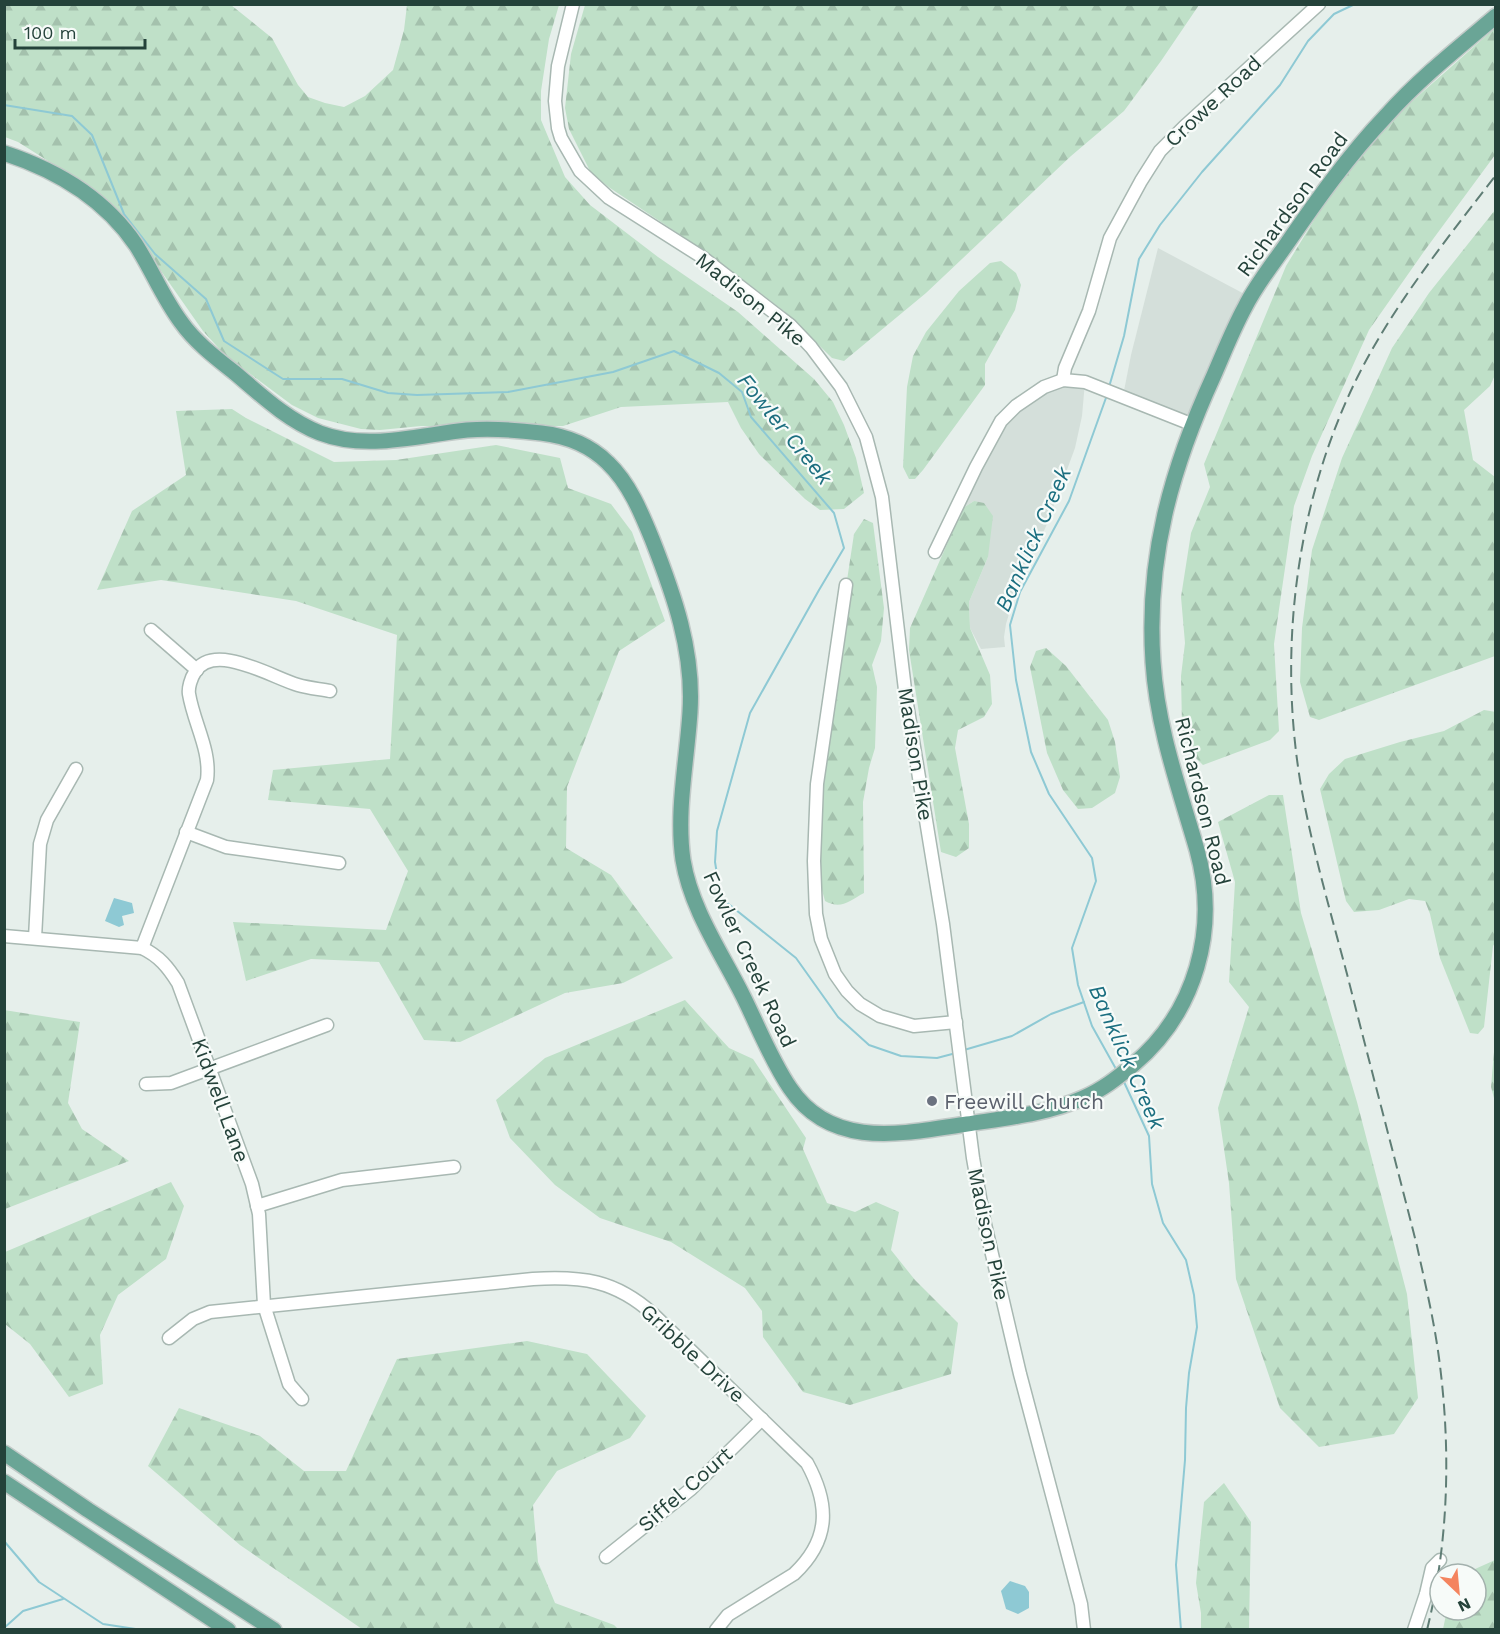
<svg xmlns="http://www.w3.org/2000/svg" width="1500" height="1634" font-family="'Work Sans',sans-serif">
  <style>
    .built { fill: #d4dfda }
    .forest { fill: url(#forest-firs) }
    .water { fill: #8ec9d4 }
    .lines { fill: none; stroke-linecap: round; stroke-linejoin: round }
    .stream { stroke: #8ec9d4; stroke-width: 2 }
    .minor-casing { stroke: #a8b8b2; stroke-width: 15 }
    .major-casing { stroke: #c2cac8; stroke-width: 18 }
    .minor { stroke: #fff; stroke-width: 12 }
    .major { stroke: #6aa596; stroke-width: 15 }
    .rail { stroke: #5f7d75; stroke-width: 2; stroke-dasharray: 12 6; stroke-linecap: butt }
    .worship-dot { fill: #6b7280; stroke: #f7fbf9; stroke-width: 2 }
    .labels { text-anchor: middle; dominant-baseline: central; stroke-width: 4.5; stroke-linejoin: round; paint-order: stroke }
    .street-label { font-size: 21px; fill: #24423a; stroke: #f7fbf9 }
    .worship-label { font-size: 21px; fill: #5b616d; stroke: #f7fbf9; text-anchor: start }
    .water-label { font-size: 22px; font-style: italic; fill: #1c6f80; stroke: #f7fbf9 }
  </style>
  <defs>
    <pattern id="forest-firs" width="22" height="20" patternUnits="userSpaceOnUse" patternTransform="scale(1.5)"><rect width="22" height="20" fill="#bfe0c8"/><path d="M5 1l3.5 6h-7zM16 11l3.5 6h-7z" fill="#a4c1ad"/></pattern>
  </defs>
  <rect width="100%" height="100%" fill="#e6efeb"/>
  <g class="built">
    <polygon points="1158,248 1250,297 1191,424 1123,396 1131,355"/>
    <polygon points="1085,382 1082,416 1075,448 1047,524 1013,600 1006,624 1004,637 1005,647 981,649 970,628 969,602 988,557 974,501 963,508 992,435 1044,387"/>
  </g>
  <g class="forest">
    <polygon points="5,5 231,5 272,38 298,85 308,97 325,103 344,107 365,96 393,70 404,30 407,5 559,5 549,39 541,91 541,120 565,177 590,205 658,257 738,312 814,379 833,402 844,425 856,458 864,493 844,509 820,510 805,499 759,454 741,428 728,402 621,407 563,426 421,426 380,430 361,429 318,418 292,405 225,355 203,331 161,271 112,206 91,188 18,142 5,137"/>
    <polygon points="585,5 1199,5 1161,61 1124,111 1071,156 926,293 844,361 832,358 784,311 712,256 610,188 591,173 569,129 565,108 571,54"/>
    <polygon points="1495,28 1495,155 1425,250 1369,330 1312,456 1294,506 1274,644 1279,731 1270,740 1203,765 1191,753 1182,726 1181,676 1185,643 1181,597 1191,533 1210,487 1204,464 1286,266 1330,194 1391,120"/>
    <polygon points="1495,210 1495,375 1490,386 1464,410 1473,460 1495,477 1495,656 1319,720 1310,717 1300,682 1302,628 1312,550 1342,458 1392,348 1429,293"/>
    <polygon points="1001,261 1016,273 1021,285 1015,310 985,364 985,385 923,470 915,479 909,479 903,467 907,387 913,356 926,332 959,291 990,263"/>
    <polygon points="232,409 246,418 334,462 396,460 496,445 560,458 568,488 611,504 632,532 665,621 619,651 567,787 566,848 611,875 673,958 623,983 565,993 460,1042 424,1040 379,962 311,959 246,981 233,922 386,930 408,871 370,809 268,800 273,770 390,759 397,635 296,601 161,580 97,590 132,511 186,475 176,411"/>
    <polygon points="974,501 984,503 993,516 988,557 969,602 970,628 990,675 992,704 984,717 958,730 955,748 969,824 969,848 956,857 941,852 909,650 910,628 963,508"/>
    <path d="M 864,519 L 873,523 L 884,608 L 881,641 L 872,665 L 877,687 L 875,748 L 869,768 L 863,802 L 864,893 C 849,901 841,910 825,901 L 814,861 L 826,719 L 854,534 Z"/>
    <polygon points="1046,648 1066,666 1108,720 1115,742 1120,777 1115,793 1092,808 1078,809 1063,790 1047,753 1030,667 1036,651"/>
    <polygon points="1484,710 1496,712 1496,941 1493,946 1484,1027 1478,1034 1470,1033 1440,958 1430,914 1425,901 1409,899 1379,910 1354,912 1346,901 1320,789 1329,774 1345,759 1400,742 1444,731"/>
    <polygon points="1269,795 1283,795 1301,913 1357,1102 1407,1294 1418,1398 1394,1434 1319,1447 1280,1408 1236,1279 1229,1183 1218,1108 1249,1007 1229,982 1235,882 1218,822"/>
    <polygon points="685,1000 729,1048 753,1059 806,1138 803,1149 827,1203 855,1212 876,1202 899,1212 891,1250 915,1280 958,1323 951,1374 850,1405 803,1392 763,1337 762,1311 745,1288 671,1242 600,1218 555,1185 510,1138 496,1100 545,1058"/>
    <polygon points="4,1010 80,1022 68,1103 82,1129 129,1161 5,1209"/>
    <polygon points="1495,1040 1496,1102 1495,1102 1491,1087"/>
    <polygon points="171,1182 184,1206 166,1259 118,1295 100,1335 103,1384 69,1397 30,1344 5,1324 5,1252"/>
    <polygon points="527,1341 587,1354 646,1416 630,1438 557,1471 533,1505 538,1562 555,1603 614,1625 618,1629 362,1629 240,1545 148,1466 179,1408 260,1436 304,1471 346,1471 397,1359"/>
    <polygon points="1224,1483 1251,1522 1249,1629 1201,1629 1201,1613 1196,1583 1204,1502"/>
    <polygon points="1495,1560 1495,1629 1443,1629 1447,1610 1476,1610 1476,1574 1464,1574"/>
  </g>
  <g class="water">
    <polygon points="114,898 132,903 134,913 122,916 124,925 119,927 105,921"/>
    <polygon points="1010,1581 1025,1586 1029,1592 1029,1608 1018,1614 1006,1609 1001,1591"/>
  </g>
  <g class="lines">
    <g class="stream">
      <polyline points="4,105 72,116 92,135 124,214 155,254 206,299 224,341 283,379 342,379 388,393 417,395 508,392 613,372 674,351 719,373 742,392 751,417 834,513 844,548 819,590 750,713 717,831 715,862 721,898 796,958 838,1017 869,1045 901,1056 937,1058 956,1053"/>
      <polyline points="1109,387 1124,336 1139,259 1160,225 1202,172 1280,85 1308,41 1334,14 1355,4"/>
      <polyline points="1107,395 1069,501 1020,592 1010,625 1016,680 1031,752 1049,794 1092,858 1096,881 1072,948 1078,985 1092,1026 1116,1069"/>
      <polyline points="964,1050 1012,1036 1051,1014 1084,1002"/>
      <polyline points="1124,1082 1149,1136 1152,1184 1163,1223 1186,1260 1194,1295 1197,1327 1189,1373 1186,1408 1185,1460 1176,1565 1181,1630"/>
      <polyline points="4,1541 39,1582 103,1624 142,1630"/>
      <polyline points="4,1628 23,1611 63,1599"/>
    </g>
    <g class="minor-casing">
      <g id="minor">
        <polyline points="573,4 558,66 555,101 558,128 561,138 580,171 609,198 702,257 790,325 811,347 841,387 866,437 882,497 906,698 943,924 973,1158 984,1220 1020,1374 1081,1604 1084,1630"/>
        <polyline points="1063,380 1065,368 1089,311 1110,238 1141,181 1160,151 1184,127 1319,4"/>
        <polyline points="935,552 976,467 1001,421 1016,406 1044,387 1063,380 1085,382 1191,424"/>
        <polyline points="846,585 817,784 814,861 816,914 821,939 835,974 847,991 860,1004 880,1016 914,1026 956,1022"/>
        <polyline points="151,630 197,670"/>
        <polyline points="186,832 226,847 339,863"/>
        <path d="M 4,936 L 142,948 C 159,956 168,967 178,983 L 252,1184 L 259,1214 L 264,1305 L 289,1384 L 302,1399"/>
        <polyline points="35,938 40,844 47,820 76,769"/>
        <path d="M 142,948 L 207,780 C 211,750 194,724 189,694 C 188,688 191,678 195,672 C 214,641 273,678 298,685 C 308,688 320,689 330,691"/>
        <polyline points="146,1084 171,1083 327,1025"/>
        <polyline points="257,1206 342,1180 454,1167"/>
        <path d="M 169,1338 L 193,1319 L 210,1312 L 533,1279 C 582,1276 615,1280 653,1314 L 807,1463 C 830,1505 830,1540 794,1574 L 728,1615 L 716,1630"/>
        <polyline points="606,1557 691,1489 762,1419"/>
        <polyline points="1414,1630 1426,1594 1432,1568 1440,1560"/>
      </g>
    </g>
    <g class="major-casing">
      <g id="major">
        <path d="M 4,153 C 56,170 105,199 136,245 C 152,270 163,298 181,322 C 195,342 216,358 235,373 C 261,395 287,420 320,433 C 367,451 419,435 467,430 C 492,428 517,430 541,433 C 567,436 589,444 608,463 C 629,483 641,512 652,539 C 674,595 694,651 690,712 C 687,761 676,811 683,860 C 691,909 721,952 743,996 C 758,1026 771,1060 790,1088 C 832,1151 905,1133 967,1124 C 1006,1118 1047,1114 1083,1098 C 1102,1090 1117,1078 1133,1065 C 1196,1012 1219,929 1197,850 C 1179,788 1157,727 1153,662 C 1146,558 1171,469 1214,375 C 1224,352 1233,329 1245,307 C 1256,285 1272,265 1286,245 C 1317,200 1348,156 1386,116 C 1419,79 1458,48 1496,16"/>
        <polyline points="4,1453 88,1510 274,1630"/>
        <polyline points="4,1482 228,1630"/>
      </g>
    </g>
    <use href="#minor" class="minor"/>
    <use href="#major" class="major"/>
    <path class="rail" d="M 1427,1630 C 1449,1541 1451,1448 1439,1358 C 1434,1320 1425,1283 1417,1246 C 1394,1155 1370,1065 1347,974 C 1330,910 1311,845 1300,780 C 1278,645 1297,500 1357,378 C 1394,304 1446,240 1496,175"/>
  </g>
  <circle class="worship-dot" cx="932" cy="1101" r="6"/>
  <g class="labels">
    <g class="street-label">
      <text transform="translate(1213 101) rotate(-43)">Crowe Road</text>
      <text transform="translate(1292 204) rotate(-54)">Richardson Road</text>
      <text transform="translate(751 299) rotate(39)">Madison Pike</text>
      <text transform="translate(916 754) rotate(81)">Madison Pike</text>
      <text transform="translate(1203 801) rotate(76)">Richardson Road</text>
      <text transform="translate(750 959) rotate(65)">Fowler Creek Road</text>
      <text transform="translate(221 1100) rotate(70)">Kidwell Lane</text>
      <text transform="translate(989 1234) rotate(78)">Madison Pike</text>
      <text transform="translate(693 1353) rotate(43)">Gribble Drive</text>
      <text transform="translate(685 1489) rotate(-41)">Siffel Court</text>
    </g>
    <g class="worship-label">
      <text x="944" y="1101">Freewill Church</text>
    </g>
    <g class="water-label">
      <text transform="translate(785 429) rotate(51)">Fowler Creek</text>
      <text transform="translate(1033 539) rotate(-66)">Banklick Creek</text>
      <text transform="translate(1127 1057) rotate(66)">Banklick Creek</text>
    </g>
  </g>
  <rect width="1500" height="1634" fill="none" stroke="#24423a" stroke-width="12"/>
  <g transform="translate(1458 1592) rotate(154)"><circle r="28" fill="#f7fbf9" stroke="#a3b1ad" stroke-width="1.5"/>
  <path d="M0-4.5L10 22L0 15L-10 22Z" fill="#f4845f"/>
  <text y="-9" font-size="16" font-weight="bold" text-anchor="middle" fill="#24423a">N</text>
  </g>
  <path d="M15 39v9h130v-9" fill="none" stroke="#24423a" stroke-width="3"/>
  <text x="24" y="39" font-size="18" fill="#24423a" stroke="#f7fbf9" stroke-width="4.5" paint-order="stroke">100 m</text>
</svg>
